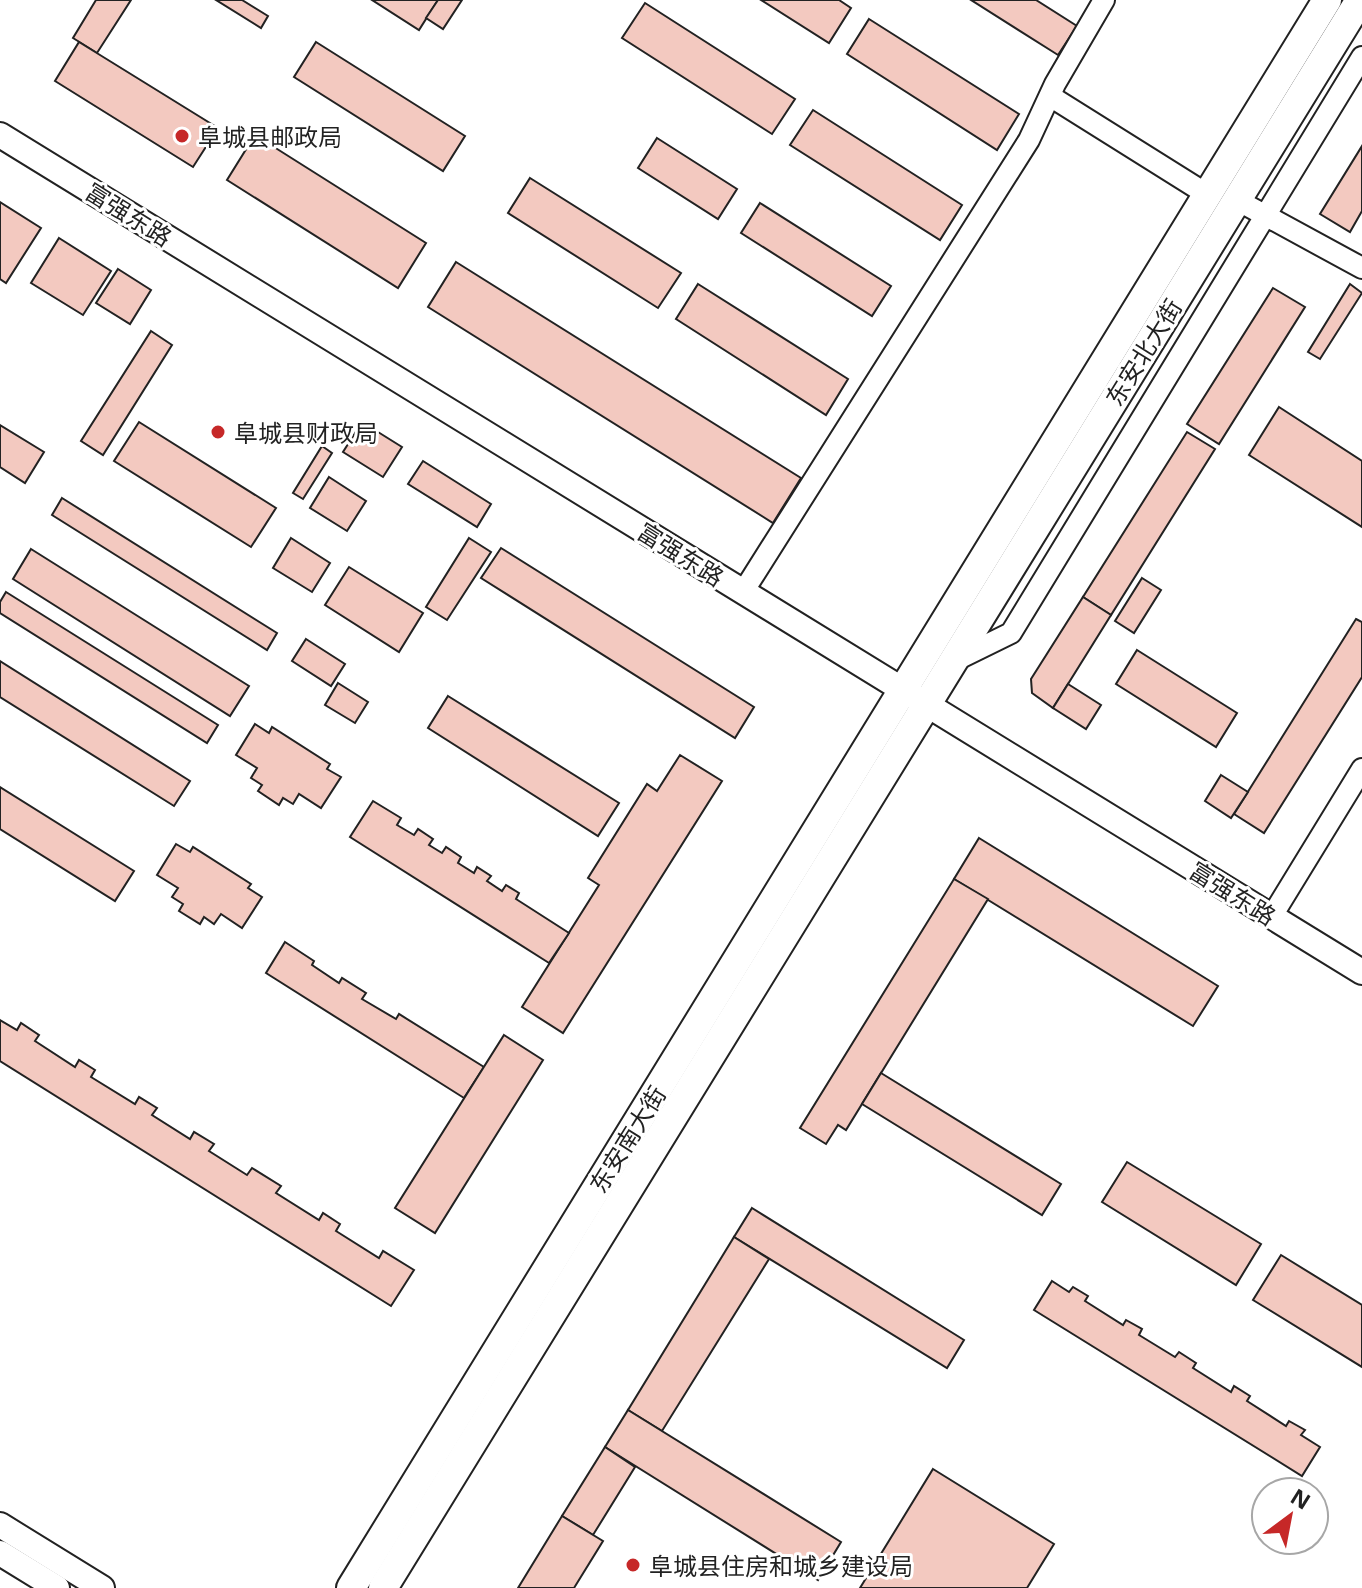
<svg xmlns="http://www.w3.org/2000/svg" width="1362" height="1588" font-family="'Open Sans','Noto Sans SC',sans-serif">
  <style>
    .building { fill: #f3c9c0; stroke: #222; stroke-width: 2 }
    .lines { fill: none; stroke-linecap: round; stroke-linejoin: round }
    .minor-casing { stroke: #222; stroke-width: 24 }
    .tertiary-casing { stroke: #222; stroke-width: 28 }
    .secondary-casing { stroke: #222; stroke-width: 32 }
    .minor { stroke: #fff; stroke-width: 20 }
    .tertiary { stroke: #fff; stroke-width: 24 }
    .secondary { stroke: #fff; stroke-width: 28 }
    .poi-dot { fill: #c62828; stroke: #fff; stroke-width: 3 }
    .labels { text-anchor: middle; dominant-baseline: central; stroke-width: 6; stroke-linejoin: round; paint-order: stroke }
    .poi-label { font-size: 24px; fill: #222; stroke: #fff; text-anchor: start }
    .street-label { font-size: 24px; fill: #222; stroke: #fff }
  </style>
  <rect width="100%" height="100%" fill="#fff"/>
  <g class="building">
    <polygon points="96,0 131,0 97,53 73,38"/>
    <polygon points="216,0 242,0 268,16 261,28"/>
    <polygon points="372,0 438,0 419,30"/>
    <polygon points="438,0 462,0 443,29 426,18"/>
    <polygon points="761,0 839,0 851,8 829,43"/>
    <polygon points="971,0 1036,0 1077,26 1058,55"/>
    <polygon points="645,3 795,99 772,134 622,38"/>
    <polygon points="869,19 1019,114 997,150 847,54"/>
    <polygon points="79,42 218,128 193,167 55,81"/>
    <polygon points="316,42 465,136 443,171 294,77"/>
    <polygon points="813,110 962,205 940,240 790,145"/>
    <polygon points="255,135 426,243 398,288 227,180"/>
    <polygon points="657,138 737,189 718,219 638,168"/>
    <polygon points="1362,146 1362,211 1350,232 1320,214"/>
    <polygon points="530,178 681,273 658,308 508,213"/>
    <polygon points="0,202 41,228 6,283 0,279"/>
    <polygon points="760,203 891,286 872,316 741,233"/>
    <polygon points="59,238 111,271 83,315 31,283"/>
    <polygon points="456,262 801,478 773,523 428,307"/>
    <polygon points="118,269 151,290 130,324 96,303"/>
    <polygon points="698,284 848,379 826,415 676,319"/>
    <polygon points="1350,284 1362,293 1320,359 1308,352"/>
    <polygon points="1273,288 1305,307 1219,444 1187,424"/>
    <polygon points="151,331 172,345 103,455 81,441"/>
    <polygon points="1279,407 1362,461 1362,527 1249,455"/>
    <polygon points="139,422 276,508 251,547 114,461"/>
    <polygon points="362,422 402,447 383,477 343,452"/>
    <polygon points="0,425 44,452 25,483 0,467"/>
    <polygon points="1187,432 1215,449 1111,615 1083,597"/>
    <polygon points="322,446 332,453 303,499 293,493"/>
    <polygon points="423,461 491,504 477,527 408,484"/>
    <polygon points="329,477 366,501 347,531 310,508"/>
    <polygon points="62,498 277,633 267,650 52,515"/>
    <polygon points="291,538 330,563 312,592 273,568"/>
    <polygon points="469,538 491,552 447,620 426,607"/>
    <polygon points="501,548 754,707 735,738 481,578"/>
    <polygon points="31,549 249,686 230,716 13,579"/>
    <polygon points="349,567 423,613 399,652 325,605"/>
    <polygon points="1142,578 1161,590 1134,633 1115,621"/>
    <polygon points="6,592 218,725 207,743 0,613 0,602"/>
    <polygon points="1083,597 1111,615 1053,708 1032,693 1031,679"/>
    <polygon points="1356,619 1362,622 1362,677 1264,833 1234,814"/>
    <polygon points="306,639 345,664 331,686 292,661"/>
    <polygon points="1137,650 1237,713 1216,747 1116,684"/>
    <polygon points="0,661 190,781 174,806 0,697"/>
    <polygon points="338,683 368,702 355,723 325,705"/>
    <polygon points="1068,684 1101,705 1086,729 1053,708"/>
    <polygon points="448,696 619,803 598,836 428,728"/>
    <polygon points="255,724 269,733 272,727 330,764 327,769 341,777 321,808 299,794 293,804 283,798 279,805 258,791 262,785 251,778 257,768 236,755"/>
    <polygon points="680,755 722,781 563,1033 522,1007 599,885 588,878 647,784 657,791"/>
    <polygon points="1221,775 1248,792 1231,818 1205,801"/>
    <polygon points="0,787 134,871 115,901 0,829"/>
    <polygon points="373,801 401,818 397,825 414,835 418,829 433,839 429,845 442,853 446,847 461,857 458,863 474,873 477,867 491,876 487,881 502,891 506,885 519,893 516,899 569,933 549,963 350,837"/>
    <polygon points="979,838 1218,986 1193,1026 954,879"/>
    <polygon points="176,844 190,852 193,847 251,884 248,888 262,897 242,928 221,914 214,924 204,917 200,924 179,911 183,904 172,897 178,888 157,875"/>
    <polygon points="954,879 988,899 846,1130 838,1125 826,1144 800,1128"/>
    <polygon points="285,942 314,961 312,965 339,983 342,978 366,993 362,999 396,1019 399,1014 484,1067 464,1098 266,973"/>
    <polygon points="0,1020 17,1030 21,1023 39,1035 35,1041 75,1067 79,1060 95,1070 91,1077 135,1104 139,1097 157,1108 152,1115 190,1139 194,1132 214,1144 209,1151 247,1175 252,1168 281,1186 276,1193 319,1220 323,1213 340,1224 336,1231 379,1258 383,1251 414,1270 391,1306 0,1061"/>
    <polygon points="504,1035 543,1060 435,1233 395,1208"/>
    <polygon points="881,1073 1061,1184 1042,1215 862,1104"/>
    <polygon points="1127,1162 1261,1244 1236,1285 1102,1202"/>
    <polygon points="752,1208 964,1340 947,1368 734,1237"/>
    <polygon points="734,1237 769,1259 662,1431 628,1410"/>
    <polygon points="1281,1255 1362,1305 1362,1367 1253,1300"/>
    <polygon points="1052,1281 1069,1292 1073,1287 1088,1296 1085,1301 1123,1325 1126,1320 1142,1329 1139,1335 1175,1357 1179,1352 1196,1363 1193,1368 1231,1392 1234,1386 1250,1396 1247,1401 1286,1426 1289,1421 1305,1430 1301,1435 1320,1447 1302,1476 1034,1310"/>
    <polygon points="628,1410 841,1542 818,1580 605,1447"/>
    <polygon points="605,1447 635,1467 593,1535 562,1516"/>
    <polygon points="933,1469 1054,1544 1027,1588 860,1588"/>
    <polygon points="562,1516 603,1541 574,1588 518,1588"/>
  </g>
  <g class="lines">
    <g class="minor-casing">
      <g id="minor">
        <polyline points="1050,96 1208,195"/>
        <polyline points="1237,200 1362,268"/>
        <polyline points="743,592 1029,140 1055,84 1104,0"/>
        <polyline points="954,661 1011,633 1362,57"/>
        <polyline points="1272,916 1362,769"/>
      </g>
    </g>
    <g class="tertiary-casing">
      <g id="tertiary">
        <polyline points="0,135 1362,972"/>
        <polyline points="0,1525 102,1588"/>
        <polyline points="0,1553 57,1588"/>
      </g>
    </g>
    <g class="secondary-casing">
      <g id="secondary">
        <polyline points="351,1588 1327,0"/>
        <polyline points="383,1588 1360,0"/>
      </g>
    </g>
    <use href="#minor" class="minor"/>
    <use href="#tertiary" class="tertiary"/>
    <use href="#secondary" class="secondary"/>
  </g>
  <g class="poi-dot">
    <circle cx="182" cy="136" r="8"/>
    <circle cx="218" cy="432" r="8"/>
    <circle cx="633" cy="1565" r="8"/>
  </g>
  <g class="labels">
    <g class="poi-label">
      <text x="198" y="136">阜城县邮政局</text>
      <text x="234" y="432">阜城县财政局</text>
      <text x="649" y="1565">阜城县住房和城乡建设局</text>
    </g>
    <g class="street-label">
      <text transform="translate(129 214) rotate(32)">富强东路</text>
      <text transform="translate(1143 352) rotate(-58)">东安北大街</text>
      <text transform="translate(681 554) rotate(32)">富强东路</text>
      <text transform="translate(1233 893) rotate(32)">富强东路</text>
      <text transform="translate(627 1139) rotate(-58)">东安南大街</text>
    </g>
  </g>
  <g transform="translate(1290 1516) rotate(32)"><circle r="38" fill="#ffffff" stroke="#a7a7a7" stroke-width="2"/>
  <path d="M0-6L14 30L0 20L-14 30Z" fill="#c62828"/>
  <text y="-12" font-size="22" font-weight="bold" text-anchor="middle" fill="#222222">N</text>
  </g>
</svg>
